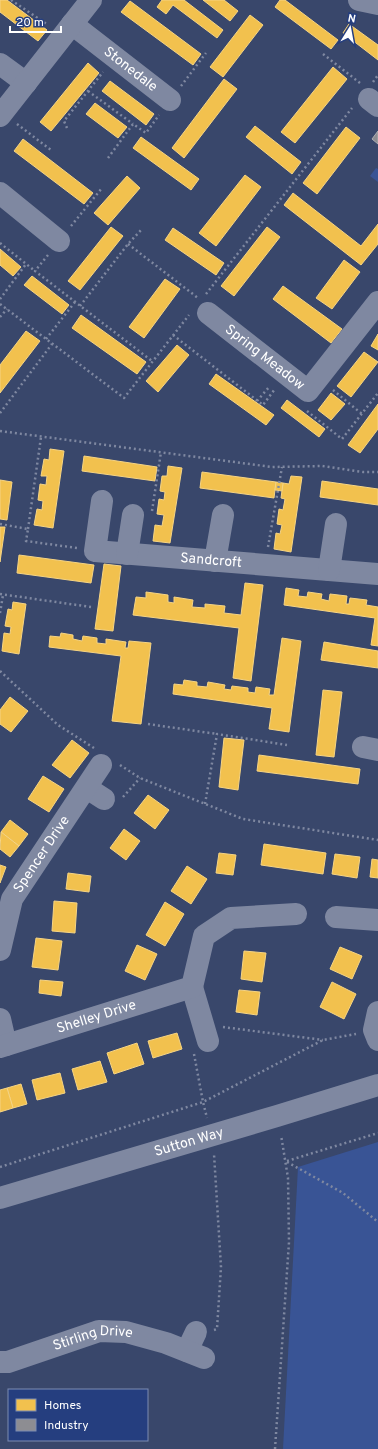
<svg xmlns="http://www.w3.org/2000/svg" width="378" height="1449" font-family="Overpass,sans-serif">
  <style>
    .green { fill: #395495 }
    .homes { fill: #f2c14e; stroke: #f6d483 }
    .industry { fill: #8d8d92; stroke: #afafb3 }
    .lines { fill: none; stroke-linecap: round; stroke-linejoin: round }
    .path { stroke: #7f88a1; stroke-width: 2.5; stroke-dasharray: 2 3; stroke-linecap: butt }
    .minor { stroke: #7f88a1; stroke-width: 22 }
    .labels { text-anchor: middle; dominant-baseline: central; stroke-width: 4; stroke-linejoin: round; paint-order: stroke }
    .street-label { font-size: 14px; fill: #fff; stroke: #253e7f }
  </style>
  <rect width="100%" height="100%" fill="#39476b"/>
  <g class="green">
    <polygon points="376,168 378,169 378,182 370,176"/>
    <polygon points="378,1142 378,1449 283,1449 298,1167"/>
  </g>
  <g class="homes">
    <polygon points="0,0 7,0 47,30 38,41 0,12"/>
    <polygon points="162,0 184,0 223,30 217,38 173,5 166,14 157,7"/>
    <polygon points="203,0 224,0 238,11 230,21"/>
    <polygon points="280,0 285,0 338,40 331,49 275,7"/>
    <polygon points="130,1 201,54 193,65 121,12"/>
    <polygon points="250,15 263,25 223,77 210,67"/>
    <polygon points="349,24 378,45 378,60 343,33"/>
    <polygon points="88,63 99,73 51,131 40,122"/>
    <polygon points="333,67 347,79 295,143 281,132"/>
    <polygon points="224,79 237,89 184,158 172,148"/>
    <polygon points="110,81 154,114 146,125 102,91"/>
    <polygon points="95,103 127,127 118,138 86,114"/>
    <polygon points="255,126 301,162 292,174 246,137"/>
    <polygon points="346,127 360,138 317,194 303,183"/>
    <polygon points="141,137 199,179 191,190 133,148"/>
    <polygon points="23,139 93,193 84,204 14,151"/>
    <polygon points="245,175 261,187 216,246 199,233"/>
    <polygon points="127,176 140,188 108,225 94,213"/>
    <polygon points="293,193 361,246 378,224 378,244 361,265 284,205"/>
    <polygon points="111,227 123,236 80,290 68,281"/>
    <polygon points="267,227 280,237 234,296 221,286"/>
    <polygon points="173,228 224,263 216,275 165,240"/>
    <polygon points="0,249 21,267 13,276 0,265"/>
    <polygon points="344,260 360,272 332,309 316,298"/>
    <polygon points="32,276 69,305 62,314 24,285"/>
    <polygon points="165,279 180,289 144,338 129,327"/>
    <polygon points="283,286 342,329 331,343 273,299"/>
    <polygon points="81,315 146,362 137,374 72,328"/>
    <polygon points="26,331 40,341 0,393 0,365"/>
    <polygon points="378,334 378,350 371,346"/>
    <polygon points="177,345 189,355 158,392 146,381"/>
    <polygon points="364,352 378,362 351,397 337,386"/>
    <polygon points="216,374 274,415 266,425 209,384"/>
    <polygon points="331,393 345,404 331,420 318,410"/>
    <polygon points="287,400 325,429 319,437 281,408"/>
    <polygon points="378,404 378,429 360,453 348,445"/>
    <polygon points="50,449 64,451 53,528 34,525 37,509 42,510 43,501 38,500 40,484 46,485 47,476 41,476 44,459 49,460"/>
    <polygon points="84,456 157,467 155,481 82,471"/>
    <polygon points="168,466 182,468 170,543 153,541 155,525 162,526 164,515 157,514 159,499 164,500 165,492 160,491 162,476 167,476"/>
    <polygon points="202,472 276,482 274,498 200,488"/>
    <polygon points="291,476 302,477 291,552 274,549 276,533 280,534 282,525 277,524 279,509 283,510 285,499 281,498 283,483 289,484"/>
    <polygon points="0,480 12,482 7,520 0,519"/>
    <polygon points="322,481 378,489 378,505 320,497"/>
    <polygon points="276,482 283,483 282,491 275,490"/>
    <polygon points="0,527 5,527 0,562"/>
    <polygon points="19,555 94,565 91,583 17,573"/>
    <polygon points="104,564 121,566 113,631 95,629"/>
    <polygon points="245,583 263,585 251,681 233,678 239,628 133,615 136,597 146,598 146,592 168,595 168,602 174,603 174,597 193,600 192,607 205,608 205,604 225,606 224,613 241,615"/>
    <polygon points="286,588 299,590 298,596 307,597 308,592 322,594 321,599 329,601 330,594 347,596 346,604 349,604 350,598 367,600 366,605 378,607 378,646 371,645 375,618 284,605"/>
    <polygon points="13,602 26,604 19,654 2,651 4,633 10,634 11,627 5,626 8,609 12,610"/>
    <polygon points="61,633 73,635 73,639 82,641 83,636 97,638 97,643 106,644 106,639 126,642 125,648 128,648 129,641 151,643 141,724 112,721 121,656 49,647 50,636 60,637"/>
    <polygon points="282,638 301,641 289,732 269,729 272,708 173,694 174,684 183,685 184,680 197,682 197,686 207,687 208,682 225,685 224,689 231,690 232,686 248,688 248,692 255,693 256,687 270,689 269,695 274,695"/>
    <polygon points="324,642 378,651 378,668 321,660"/>
    <polygon points="323,690 342,692 334,757 316,755"/>
    <polygon points="10,697 28,711 11,732 0,724 0,710"/>
    <polygon points="224,738 244,740 238,790 219,787"/>
    <polygon points="72,740 89,753 70,778 52,765"/>
    <polygon points="259,755 360,769 358,784 257,771"/>
    <polygon points="43,776 64,789 49,812 28,799"/>
    <polygon points="148,795 169,810 155,829 134,813"/>
    <polygon points="10,820 28,834 19,846 1,832"/>
    <polygon points="124,829 140,841 126,860 110,848"/>
    <polygon points="1,832 19,846 10,857 0,849"/>
    <polygon points="264,844 326,853 323,874 261,865"/>
    <polygon points="219,853 236,855 233,875 216,873"/>
    <polygon points="335,854 360,857 357,878 332,874"/>
    <polygon points="372,859 378,860 378,878 370,877"/>
    <polygon points="0,865 6,867 0,883"/>
    <polygon points="187,866 207,879 191,904 171,891"/>
    <polygon points="68,873 91,876 89,892 66,889"/>
    <polygon points="54,901 77,903 75,933 52,931"/>
    <polygon points="165,902 184,914 165,946 146,935"/>
    <polygon points="36,938 62,941 58,970 32,967"/>
    <polygon points="137,945 157,954 145,980 125,971"/>
    <polygon points="340,947 362,956 352,979 330,969"/>
    <polygon points="244,951 266,953 262,982 241,979"/>
    <polygon points="40,980 63,982 61,996 39,993"/>
    <polygon points="332,982 356,994 344,1019 320,1007"/>
    <polygon points="239,990 260,992 257,1015 236,1012"/>
    <polygon points="177,1033 182,1049 153,1058 148,1041"/>
    <polygon points="137,1043 144,1064 114,1074 107,1053"/>
    <polygon points="100,1061 107,1082 78,1090 72,1069"/>
    <polygon points="60,1073 65,1093 37,1100 32,1080"/>
    <polygon points="21,1084 27,1104 13,1108 7,1088"/>
    <polygon points="7,1088 13,1108 0,1112 0,1090"/>
  </g>
  <polygon class="industry" points="378,131 378,144 372,139"/>
  <g class="lines">
    <g class="path">
      <polyline points="11,0 48,25"/>
      <polyline points="323,54 360,83"/>
      <polyline points="373,82 378,75"/>
      <polyline points="181,86 206,53"/>
      <polyline points="88,91 133,124"/>
      <polyline points="17,124 51,150"/>
      <polyline points="67,128 64,121 103,72"/>
      <polyline points="108,158 133,124 146,133 159,115"/>
      <polyline points="71,226 102,188"/>
      <polyline points="0,243 35,271"/>
      <polyline points="128,244 198,298"/>
      <polyline points="48,255 35,271 152,361"/>
      <polyline points="206,294 352,108"/>
      <polyline points="0,299 26,264"/>
      <polyline points="0,304 124,398 189,315"/>
      <polyline points="80,306 128,244 142,229"/>
      <polyline points="0,317 7,309"/>
      <polyline points="173,335 263,405 275,389"/>
      <polyline points="46,339 75,302"/>
      <polyline points="333,390 362,414"/>
      <polyline points="257,401 270,386"/>
      <polyline points="307,411 342,439 378,393"/>
      <polyline points="0,413 52,344"/>
      <polyline points="0,431 272,467 322,466 363,472 378,472"/>
      <polyline points="152,511 161,452"/>
      <polyline points="0,524 28,529 26,541 77,548"/>
      <polyline points="28,529 41,437"/>
      <polyline points="268,547 282,467"/>
      <polyline points="0,594 91,607"/>
      <polyline points="0,613 3,595"/>
      <polyline points="0,671 58,725 94,748"/>
      <polyline points="148,724 217,734"/>
      <polyline points="120,765 140,778 243,819 378,840"/>
      <polyline points="123,797 140,778"/>
      <polyline points="205,804 217,734 287,745"/>
      <polyline points="223,1027 323,1040"/>
      <polyline points="194,1054 203,1102 207,1118"/>
      <polyline points="287,1161 378,1133"/>
      <polyline points="287,1162 343,1193 378,1222"/>
      <polyline points="0,1167 203,1102 323,1040 356,1034"/>
      <polyline points="214,1330 217,1329 221,1267 214,1154"/>
      <polyline points="275,1449 289,1242 288,1178 281,1135"/>
    </g>
    <g class="minor">
      <polyline points="359,0 378,4"/>
      <path id="s1" d="M 72,24 L 170,100"/>
      <polyline points="0,64 26,83"/>
      <polyline points="369,99 378,106"/>
      <polyline points="0,116 91,0"/>
      <polyline points="0,193 59,241"/>
      <path id="s2" d="M 208,313 L 308,391 L 378,302"/>
      <path id="s3" d="M 102,501 L 95,551 L 378,574"/>
      <polyline points="127,554 133,515"/>
      <polyline points="215,561 223,515"/>
      <polyline points="329,570 336,524"/>
      <polyline points="363,747 378,750"/>
      <polyline points="87,788 104,799"/>
      <polyline points="336,917 378,920"/>
      <path id="s4" d="M 0,950 L 12,899 L 101,765"/>
      <polyline points="192,987 208,1041"/>
      <polyline points="378,1012 374,1030 378,1040"/>
      <polyline points="0,1019 6,1045"/>
      <path id="s5" d="M 0,1047 L 192,987 L 204,936 L 231,918 L 296,914"/>
      <path id="s6" d="M 0,1198 L 277,1116 L 378,1085"/>
      <polyline points="187,1351 196,1332"/>
      <path id="s7" d="M 0,1362 L 8,1362 L 99,1331 L 126,1332 L 166,1343 L 204,1358"/>
    </g>
  </g>
  <g class="labels">
    <g class="street-label">
      <text stroke="none"><textPath href="#s1" startOffset="74">Stonedale</textPath></text>
      <text stroke="none"><textPath href="#s2" startOffset="72">Spring Meadow</textPath></text>
      <text stroke="none"><textPath href="#s3" startOffset="167">Sandcroft</textPath></text>
      <text stroke="none"><textPath href="#s4" startOffset="106">Spencer Drive</textPath></text>
      <text stroke="none"><textPath href="#s5" startOffset="101">Shelley Drive</textPath></text>
      <text stroke="none"><textPath href="#s6" startOffset="197">Sutton Way</textPath></text>
      <text stroke="none"><textPath href="#s7" startOffset="97">Stirling Drive</textPath></text>
    </g>
  </g>
  <rect x="8" y="1389" width="140" height="52" fill="#253e7f" stroke="#7c8bb2"/>
  <rect x="16" y="1399" width="20" height="12" fill="#f2c14e" stroke="#7c8bb2"/>
  <text x="44" y="1409" font-size="12" fill="#ffffff">Homes</text>
  <rect x="16" y="1419" width="20" height="12" fill="#8d8d92" stroke="#7c8bb2"/>
  <text x="44" y="1429" font-size="12" fill="#ffffff">Industry</text>
  <g transform="translate(350 28) rotate(11)" stroke="#253e7f" stroke-width="3" paint-order="stroke">
  <path d="M0-3L7 15L0 10L-7 15Z" fill="#ffffff"/>
  <text y="-6" font-size="11" font-weight="bold" text-anchor="middle" fill="#ffffff">N</text>
  </g>
  <path d="M10 26v6h51v-6" fill="none" stroke="#ffffff" stroke-width="2"/>
  <text x="16" y="26" font-size="12" fill="#ffffff" stroke="#253e7f" stroke-width="3" paint-order="stroke">20 m</text>
</svg>
